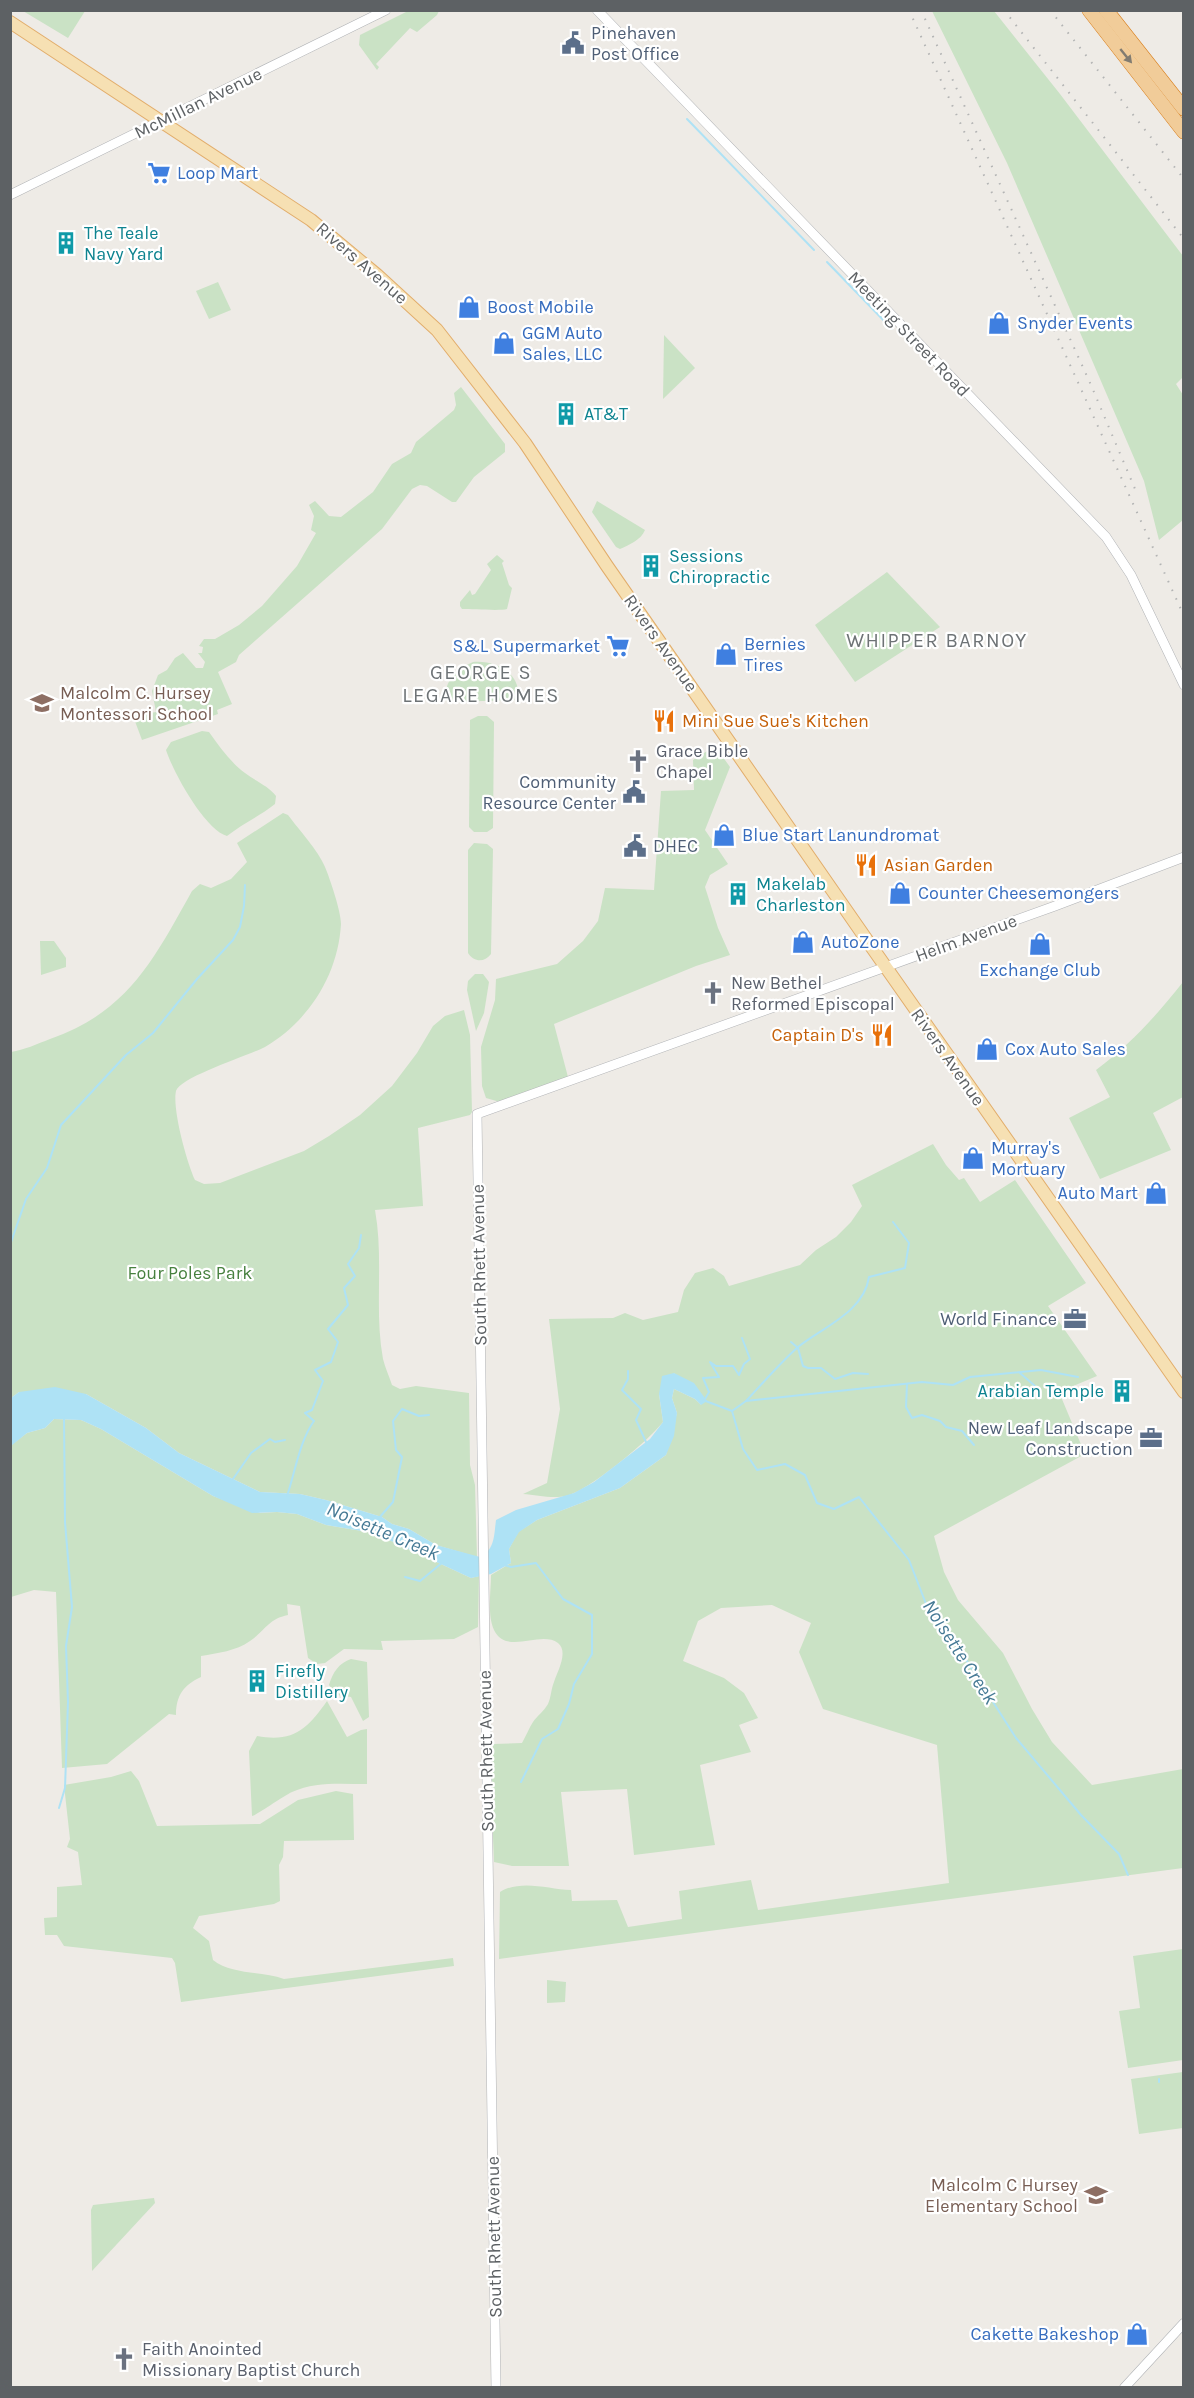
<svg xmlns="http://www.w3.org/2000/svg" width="1194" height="2398" font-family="Karla,sans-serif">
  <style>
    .green { fill: #cae2c5 }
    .water { fill: #aee2f5 }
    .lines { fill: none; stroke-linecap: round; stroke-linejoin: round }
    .stream { stroke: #aee2f5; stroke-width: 2 }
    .tertiary-casing { stroke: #b1b3b6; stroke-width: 10 }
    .primary-casing { stroke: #e2ad6b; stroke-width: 14 }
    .motorway-casing { stroke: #d97e1a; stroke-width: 15 }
    .tertiary { stroke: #fff; stroke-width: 9 }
    .primary { stroke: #f6e0b3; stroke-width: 12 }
    .motorway { stroke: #f1cc99; stroke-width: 14 }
    .rail { stroke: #b3b4b4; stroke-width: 2; stroke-dasharray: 1.5 8; stroke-linecap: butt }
    .oneway { fill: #827c71 }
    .labels { text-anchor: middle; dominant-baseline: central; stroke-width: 4.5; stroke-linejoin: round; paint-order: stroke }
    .service-label { font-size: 18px; fill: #4e5e75; stroke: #fff; text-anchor: end }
    .street-label { font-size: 18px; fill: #5d6164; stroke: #fff }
    .shop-label { font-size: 18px; fill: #366cbe; stroke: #fff; text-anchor: start }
    .culture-label { font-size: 18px; fill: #0d838f; stroke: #fff; text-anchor: start }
    .education-label { font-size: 18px; fill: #785e54; stroke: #fff; text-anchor: start }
    .food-label { font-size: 18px; fill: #c56008; stroke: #fff; text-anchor: start }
    .worship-label { font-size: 18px; fill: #5b616d; stroke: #fff; text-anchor: start }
    .park-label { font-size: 18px; fill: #47813f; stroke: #fff }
    .neighbourhood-label { font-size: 20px; letter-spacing: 1.5px; fill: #6e7376; stroke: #fff }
    .water-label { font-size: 20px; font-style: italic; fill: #467a95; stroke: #fff }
  </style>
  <rect width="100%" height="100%" fill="#eeebe6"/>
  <g class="green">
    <polygon points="23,11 85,11 68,38"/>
    <polygon points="408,11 439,11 437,15 417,32 410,28 376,64 379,67 377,70 359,45 360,35"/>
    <polygon points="932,11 994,11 1060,94 1183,256 1183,377 1176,384 1183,395 1183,520 1159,540 1144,481 1007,163"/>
    <polygon points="218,282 231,310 209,319 196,291"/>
    <polygon points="664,335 695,368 663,399"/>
    <polygon points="461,387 505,444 505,452 474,477 456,502 452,502 427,486 420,485 412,489 382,529 239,655 236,662 218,672 232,704 217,710 218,714 142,740 133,716 156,712 152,691 158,675 167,670 175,658 183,653 196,668 203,668 205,662 198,653 202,653 203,647 199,646 204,639 215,639 239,625 262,606 297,566 316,533 311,530 314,516 309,505 315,501 329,516 341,517 373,492 392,464 411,453 416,442 454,410 456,405 454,393"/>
    <path d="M 597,501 L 645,530 C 641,540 629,545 620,549 L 616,547 L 592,512 Z"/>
    <path d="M 497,555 L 504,561 L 502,563 L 509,585 L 512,588 L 507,609 C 501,611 472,609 462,609 L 460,606 L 460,602 L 470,590 L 472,595 L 475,594 L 491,570 L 487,564 Z"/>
    <polygon points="887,572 940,627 855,682 815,625"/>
    <path d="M 473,662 C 496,660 522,673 518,700 L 447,702 C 441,683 457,669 473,662 Z"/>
    <polygon points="478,716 487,716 494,722 493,828 487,832 474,832 469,827 470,720"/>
    <path d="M 202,731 L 209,732 C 220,747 230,762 245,773 C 255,781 269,786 276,796 L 275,804 C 260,816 242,824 227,836 C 205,830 173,772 166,750 L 171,742 Z"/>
    <polygon points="715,746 730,767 705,830 728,864 710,875 705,887 718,928 730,955 696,966 554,1024 568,1077 500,1102 486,1098 482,1086 481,1047 495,1000 496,979 557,964 583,941 598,921 605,888 654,890 661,791 694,790 693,760"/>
    <path d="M 283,813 L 288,815 C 299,830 318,850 325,867 C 330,879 341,911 341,924 C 338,975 309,1021 265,1047 C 250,1055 180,1077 176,1091 C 172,1109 187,1163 195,1180 L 204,1184 L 220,1183 L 304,1151 L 329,1136 L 360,1115 L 392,1086 L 417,1053 L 433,1026 L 445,1016 L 464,1010 L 470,1035 L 472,1112 L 470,1115 L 418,1128 L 423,1206 L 375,1210 C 384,1259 374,1310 383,1359 C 385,1367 389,1376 392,1385 L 400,1389 L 416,1386 L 469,1393 L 470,1465 L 475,1485 L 477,1557 L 436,1545 L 409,1529 L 392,1524 L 382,1517 L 326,1500 L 300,1494 L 260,1492 L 179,1453 L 146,1428 L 86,1394 L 19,1392 L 11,1398 L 11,1052 C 24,1050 37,1044 50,1039 C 128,1012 154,959 192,891 L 200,884 L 211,888 L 231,879 L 247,862 L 237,843 Z"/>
    <path d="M 474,843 L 487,844 L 493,849 L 491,954 C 484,963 474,962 468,953 L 468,850 Z"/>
    <polygon points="40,941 54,941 66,958 66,967 41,975"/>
    <polygon points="475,974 483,974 489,982 484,1013 476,1031 467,990 468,981"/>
    <path d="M 1183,982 L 1183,1097 L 1153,1113 L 1171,1150 L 1100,1179 L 1069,1118 L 1110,1097 L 1096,1070 C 1130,1045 1157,1015 1183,982 Z"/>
    <path d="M 933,1144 L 946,1165 L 959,1180 L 964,1178 L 980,1202 L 1015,1180 L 1086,1283 L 1048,1306 L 1097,1376 L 1059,1392 L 1085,1454 L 934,1536 L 944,1572 L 958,1600 L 1003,1653 L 1032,1709 L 1052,1742 L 1092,1785 L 1183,1769 L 1183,1868 L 499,1959 L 500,1892 C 521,1879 548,1889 571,1890 L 572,1901 L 617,1900 L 628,1927 L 682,1919 L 679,1891 L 751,1880 L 758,1910 L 949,1883 L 937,1745 L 823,1709 L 799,1652 L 811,1623 L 772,1605 L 721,1608 L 698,1621 L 683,1661 L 724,1678 L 744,1693 L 758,1718 L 739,1725 L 751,1752 L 700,1765 L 715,1845 L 634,1855 L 627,1789 L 561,1792 L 569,1866 L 512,1866 L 494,1862 L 491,1785 L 493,1744 L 522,1743 C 526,1736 529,1728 533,1722 C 537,1716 544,1711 548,1704 C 551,1698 551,1689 554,1682 C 557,1672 569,1652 558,1643 C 540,1630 507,1656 494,1630 C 487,1615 491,1591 491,1575 L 511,1563 L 509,1549 L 518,1532 L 537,1520 L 620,1488 L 666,1455 L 677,1413 L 672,1398 L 674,1389 L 695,1399 L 701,1405 L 674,1373 L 659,1394 L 663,1422 C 647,1442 590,1490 566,1496 C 553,1499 536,1495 523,1494 L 547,1483 L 560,1409 L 549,1319 L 613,1318 L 625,1313 L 643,1320 L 678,1312 L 684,1290 L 695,1273 L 713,1268 L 724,1276 L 729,1286 L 800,1265 L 816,1250 L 836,1237 L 851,1222 L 862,1206 L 852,1185 Z"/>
    <path d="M 54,1419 L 81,1420 L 101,1429 L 213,1496 L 260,1513 L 277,1512 L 297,1514 L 326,1525 L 374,1533 L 471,1578 L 479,1576 L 478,1627 L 454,1639 L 381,1641 L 383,1650 L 344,1649 L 325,1663 L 317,1664 L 308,1658 L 300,1606 L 287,1604 L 288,1615 C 268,1619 266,1630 250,1641 C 236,1651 218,1653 201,1656 L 201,1677 C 184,1685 176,1695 176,1715 L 169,1714 L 107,1764 L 62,1768 L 56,1592 L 34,1590 L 11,1597 L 10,1446 L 27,1433 L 45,1428 Z"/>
    <path d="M 351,1659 L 367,1662 L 369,1717 L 363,1721 L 351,1697 L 337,1695 L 329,1685 C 333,1672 339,1663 351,1659 Z"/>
    <path d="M 327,1701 L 347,1737 L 361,1730 L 367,1729 L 367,1784 C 342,1784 316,1781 292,1792 C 283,1796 257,1815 252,1816 L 249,1751 L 257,1736 C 294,1743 308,1728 327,1701 Z"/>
    <path d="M 131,1771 L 139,1781 L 157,1826 L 260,1824 L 298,1800 L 336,1791 L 353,1794 L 354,1840 L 284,1841 L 283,1857 L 279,1865 L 280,1901 L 274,1904 L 199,1916 L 193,1928 L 209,1941 L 213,1960 C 232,1975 262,1971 284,1979 L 453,1958 L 454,1966 L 181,2002 L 175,1963 L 172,1958 L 64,1946 L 57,1935 L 45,1935 L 44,1918 L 57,1917 L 57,1887 L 82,1885 L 78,1852 L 67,1847 L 70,1839 L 64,1785 L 111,1777 Z"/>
    <polygon points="1183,1949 1183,2060 1128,2068 1119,2011 1140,2008 1133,1956"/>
    <polygon points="547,1980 566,1982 565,2002 547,2003"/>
    <polygon points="1183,2072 1183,2128 1139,2134 1131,2079"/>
    <polygon points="154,2198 155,2203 92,2271 91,2210 93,2205"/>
  </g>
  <path class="water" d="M 674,1373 L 694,1383 L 707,1401 L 701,1405 L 695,1399 L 674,1389 L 672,1398 L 677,1413 L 674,1436 L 666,1455 L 620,1488 L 537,1520 L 519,1532 L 509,1549 L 511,1563 L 491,1574 L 471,1578 L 374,1533 L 326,1525 L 297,1514 L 277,1512 L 252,1513 L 213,1496 L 101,1429 L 81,1420 L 54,1419 L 45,1428 L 27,1433 L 11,1446 L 11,1398 L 19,1392 L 55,1387 L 86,1394 L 146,1428 L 179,1453 L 260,1492 L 300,1494 L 326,1500 L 382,1517 L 392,1524 L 409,1529 L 436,1545 L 480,1557 C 495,1550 494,1535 496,1520 L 516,1510 L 574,1493 L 594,1482 L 650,1439 L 663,1422 L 659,1394 L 662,1376 Z"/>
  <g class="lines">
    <g class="stream">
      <polyline points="687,119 814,250"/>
      <polyline points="827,262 892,329"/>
      <polyline points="10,1245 26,1199 47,1168 61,1125 126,1055 153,1033 197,979 233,940 240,927 244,906 245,885"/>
      <polyline points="10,1286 10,1291"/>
      <polyline points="791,1342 798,1348 803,1366 808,1368 821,1368 835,1379 853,1373 868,1374"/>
      <polyline points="628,1371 628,1379 622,1390 641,1409 636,1420 646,1442"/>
      <polyline points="1020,1373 1035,1386 1034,1393"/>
      <polyline points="907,1384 906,1407 912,1418 922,1415 940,1421 946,1427 962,1431 974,1445"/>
      <polyline points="705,1399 709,1392 703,1378 719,1377 710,1362 716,1366 733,1366 739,1375 744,1364 750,1359 742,1338"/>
      <polyline points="703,1400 732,1411 743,1449 757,1470 785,1464 805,1475 817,1503 834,1509 859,1497 909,1560 928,1609 951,1636 1016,1738 1081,1815 1119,1854 1128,1875"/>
      <path d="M 746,1401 C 763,1383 780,1363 798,1347 C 823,1327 864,1312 869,1277 L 905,1268 L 909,1243 L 893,1222"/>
      <polyline points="732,1411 746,1401 922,1382 953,1385 970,1377 1041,1370 1078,1377"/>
      <polyline points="233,1479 251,1453 270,1439 275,1442 285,1440"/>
      <path d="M 287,1496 C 295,1472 300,1440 314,1421 L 305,1413 L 312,1410 L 323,1381 L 315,1370 L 331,1362 L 338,1342 L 328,1329 L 348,1305 L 344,1288 L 355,1276 L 348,1264 L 359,1248 L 361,1235"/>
      <polyline points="379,1518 393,1502 402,1457 396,1450 393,1421 402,1409 419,1416 429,1415"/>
      <polyline points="504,1565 511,1567 536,1563 563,1599 592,1615 592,1654 574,1684 569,1704 558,1729 542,1739 521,1782"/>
      <polyline points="405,1577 420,1581 443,1562"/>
      <polyline points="59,1808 65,1788 68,1702 66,1646 72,1607 65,1522 64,1418"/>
      <polyline points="1159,2079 1159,2082"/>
    </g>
    <g class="tertiary-casing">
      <g id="tertiary">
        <polyline points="597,10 1106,537 1131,575 1184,685"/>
        <polyline points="10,195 386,10"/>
        <polyline points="496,2388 477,1114 1055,906 1184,857"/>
        <polyline points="1124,2388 1184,2323"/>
      </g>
    </g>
    <g class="primary-casing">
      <polyline id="primary" points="10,22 311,220 377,275 437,330 525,443 607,566 871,946 1184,1392"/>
    </g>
    <g class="motorway-casing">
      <g id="motorway">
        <polyline points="1089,10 1184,132"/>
        <polyline points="1106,10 1184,109"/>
      </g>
    </g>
    <use href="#tertiary" class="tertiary"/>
    <use href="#primary" class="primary"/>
    <use href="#motorway" class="motorway"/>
    <g class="rail">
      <polyline points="909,10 1184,616"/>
      <polyline points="921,10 1091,385 1135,489"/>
      <polyline points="1004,10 1184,239"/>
      <polyline points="1050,10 1184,179"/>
    </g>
  </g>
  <defs><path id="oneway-solid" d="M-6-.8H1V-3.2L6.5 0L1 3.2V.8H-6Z" transform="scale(1.5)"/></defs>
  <use class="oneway" href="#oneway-solid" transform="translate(1126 56) rotate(51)"/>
  <defs>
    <g id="civic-bare" transform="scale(1.8)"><path d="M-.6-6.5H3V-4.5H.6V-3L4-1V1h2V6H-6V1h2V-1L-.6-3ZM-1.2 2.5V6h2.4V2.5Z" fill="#5c6f8a" stroke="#fff" stroke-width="2.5" paint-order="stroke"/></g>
    <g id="supermarket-bare" transform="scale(1.8)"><path d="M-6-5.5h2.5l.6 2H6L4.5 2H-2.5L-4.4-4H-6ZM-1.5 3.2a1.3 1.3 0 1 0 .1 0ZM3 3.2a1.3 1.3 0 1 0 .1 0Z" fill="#3f7fe0" stroke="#fff" stroke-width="2.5" paint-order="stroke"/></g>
    <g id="building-bare" transform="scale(1.8)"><path d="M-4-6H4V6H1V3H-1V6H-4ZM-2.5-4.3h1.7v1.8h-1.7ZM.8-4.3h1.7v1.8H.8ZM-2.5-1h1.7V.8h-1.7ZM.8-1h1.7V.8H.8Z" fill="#0f9aa8" stroke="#fff" stroke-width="2.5" paint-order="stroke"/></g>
    <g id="shop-bare" transform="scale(1.8)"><path d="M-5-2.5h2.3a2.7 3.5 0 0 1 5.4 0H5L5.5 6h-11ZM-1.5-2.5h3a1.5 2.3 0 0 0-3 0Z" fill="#3f7fe0" stroke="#fff" stroke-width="2.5" paint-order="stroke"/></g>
    <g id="school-bare" transform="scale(1.8)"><path d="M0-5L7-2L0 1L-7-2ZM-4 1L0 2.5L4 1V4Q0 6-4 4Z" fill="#8d6e63" stroke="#fff" stroke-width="2.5" paint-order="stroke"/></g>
    <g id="restaurant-bare" transform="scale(1.8)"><path d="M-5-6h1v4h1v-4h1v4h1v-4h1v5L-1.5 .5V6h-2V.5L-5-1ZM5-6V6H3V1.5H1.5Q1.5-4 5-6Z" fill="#e8710a" stroke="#fff" stroke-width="2.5" paint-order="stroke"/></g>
    <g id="church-bare" transform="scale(1.8)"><path d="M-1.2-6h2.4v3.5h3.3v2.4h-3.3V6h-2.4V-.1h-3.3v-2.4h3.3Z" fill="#6b7280" stroke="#fff" stroke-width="2.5" paint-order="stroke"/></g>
    <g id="office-bare" transform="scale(1.8)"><path d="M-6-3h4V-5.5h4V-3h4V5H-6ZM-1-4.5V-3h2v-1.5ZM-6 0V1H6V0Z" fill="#5c6f8a" stroke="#fff" stroke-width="2.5" paint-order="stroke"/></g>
  </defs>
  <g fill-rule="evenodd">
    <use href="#civic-bare" x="573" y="43"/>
    <use href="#supermarket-bare" x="159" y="173"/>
    <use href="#building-bare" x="66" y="243"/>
    <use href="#shop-bare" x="469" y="307"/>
    <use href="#shop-bare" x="999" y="323"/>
    <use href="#shop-bare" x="504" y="343"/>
    <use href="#building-bare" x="566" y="414"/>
    <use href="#building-bare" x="651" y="566"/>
    <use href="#supermarket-bare" x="618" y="646"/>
    <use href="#shop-bare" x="726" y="654"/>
    <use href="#school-bare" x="42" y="703"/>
    <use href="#restaurant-bare" x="664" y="721"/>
    <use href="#church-bare" x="638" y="761"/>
    <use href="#civic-bare" x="634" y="792"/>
    <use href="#shop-bare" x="724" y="835"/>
    <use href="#civic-bare" x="635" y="846"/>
    <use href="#restaurant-bare" x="866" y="865"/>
    <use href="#shop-bare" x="900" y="893"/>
    <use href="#building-bare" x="738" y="894"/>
    <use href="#shop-bare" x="803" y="942"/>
    <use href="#shop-bare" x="1040" y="944"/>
    <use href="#church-bare" x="713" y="993"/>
    <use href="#restaurant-bare" x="882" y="1035"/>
    <use href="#shop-bare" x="987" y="1049"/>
    <use href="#shop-bare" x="973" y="1158"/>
    <use href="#shop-bare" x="1156" y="1193"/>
    <use href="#office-bare" x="1075" y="1319"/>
    <use href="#building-bare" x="1122" y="1391"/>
    <use href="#office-bare" x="1151" y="1438"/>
    <use href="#building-bare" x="257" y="1681"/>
    <use href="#school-bare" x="1096" y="2195"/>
    <use href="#shop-bare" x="1137" y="2334"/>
    <use href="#church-bare" x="124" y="2359"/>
  </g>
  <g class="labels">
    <g class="service-label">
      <text x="591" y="33" text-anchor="start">Pinehaven<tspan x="591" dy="21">Post Office</tspan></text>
      <text x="616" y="782">Community<tspan x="616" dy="21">Resource Center</tspan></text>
      <text x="653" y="846" text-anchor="start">DHEC</text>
      <text x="1057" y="1319">World Finance</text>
      <text x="1133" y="1428">New Leaf Landscape<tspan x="1133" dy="21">Construction</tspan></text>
    </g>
    <g class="street-label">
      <text transform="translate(198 103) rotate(-26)">McMillan Avenue</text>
      <text transform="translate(362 263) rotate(41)">Rivers Avenue</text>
      <text transform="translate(909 334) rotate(46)">Meeting Street Road</text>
      <text transform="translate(661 643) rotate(55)">Rivers Avenue</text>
      <text transform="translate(966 938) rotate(-20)">Helm Avenue</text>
      <text transform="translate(948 1057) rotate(55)">Rivers Avenue</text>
      <text transform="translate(479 1265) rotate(-91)">South Rhett Avenue</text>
      <text transform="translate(486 1751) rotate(-91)">South Rhett Avenue</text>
      <text transform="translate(494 2237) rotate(-91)">South Rhett Avenue</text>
    </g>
    <g class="shop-label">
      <text x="177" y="173">Loop Mart</text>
      <text x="487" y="307">Boost Mobile</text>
      <text x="1017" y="323">Snyder Events</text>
      <text x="522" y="333">GGM Auto<tspan x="522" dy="21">Sales, LLC</tspan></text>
      <text x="744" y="644">Bernies<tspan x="744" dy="21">Tires</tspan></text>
      <text x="600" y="646" text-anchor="end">S&amp;L Supermarket</text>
      <text x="742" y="835">Blue Start Lanundromat</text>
      <text x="918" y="893">Counter Cheesemongers</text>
      <text x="821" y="942">AutoZone</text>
      <text x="1040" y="970" text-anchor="middle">Exchange Club</text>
      <text x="1005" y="1049">Cox Auto Sales</text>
      <text x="991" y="1148">Murray's<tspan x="991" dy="21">Mortuary</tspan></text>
      <text x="1138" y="1193" text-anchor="end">Auto Mart</text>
      <text x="1119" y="2334" text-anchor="end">Cakette Bakeshop</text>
    </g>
    <g class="culture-label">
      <text x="84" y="233">The Teale<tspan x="84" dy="21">Navy Yard</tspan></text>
      <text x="584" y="414">AT&amp;T</text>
      <text x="669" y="556">Sessions<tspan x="669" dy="21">Chiropractic</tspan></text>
      <text x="756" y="884">Makelab<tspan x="756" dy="21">Charleston</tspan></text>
      <text x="1104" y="1391" text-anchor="end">Arabian Temple</text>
      <text x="275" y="1671">Firefly<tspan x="275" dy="21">Distillery</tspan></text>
    </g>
    <g class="education-label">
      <text x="60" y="693">Malcolm C. Hursey<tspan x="60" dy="21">Montessori School</tspan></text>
      <text x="1078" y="2185" text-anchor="end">Malcolm C Hursey<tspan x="1078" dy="21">Elementary School</tspan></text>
    </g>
    <g class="food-label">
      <text x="682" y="721">Mini Sue Sue's Kitchen</text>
      <text x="884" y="865">Asian Garden</text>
      <text x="864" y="1035" text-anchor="end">Captain D's</text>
    </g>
    <g class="worship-label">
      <text x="656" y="751">Grace Bible<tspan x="656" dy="21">Chapel</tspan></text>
      <text x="731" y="983">New Bethel<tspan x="731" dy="21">Reformed Episcopal</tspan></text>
      <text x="142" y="2349">Faith Anointed<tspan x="142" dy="21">Missionary Baptist Church</tspan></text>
    </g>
    <g class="park-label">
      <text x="190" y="1273">Four Poles Park</text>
    </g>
    <g class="neighbourhood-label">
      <text x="937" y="640">WHIPPER BARNOY</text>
      <text x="481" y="672">GEORGE S<tspan x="481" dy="23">LEGARE HOMES</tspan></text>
    </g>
    <g class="water-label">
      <text transform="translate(383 1531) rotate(23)">Noisette Creek</text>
      <text transform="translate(960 1652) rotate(57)">Noisette Creek</text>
    </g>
  </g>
  <rect width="1194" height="2398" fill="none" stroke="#5d6164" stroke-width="24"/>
</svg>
